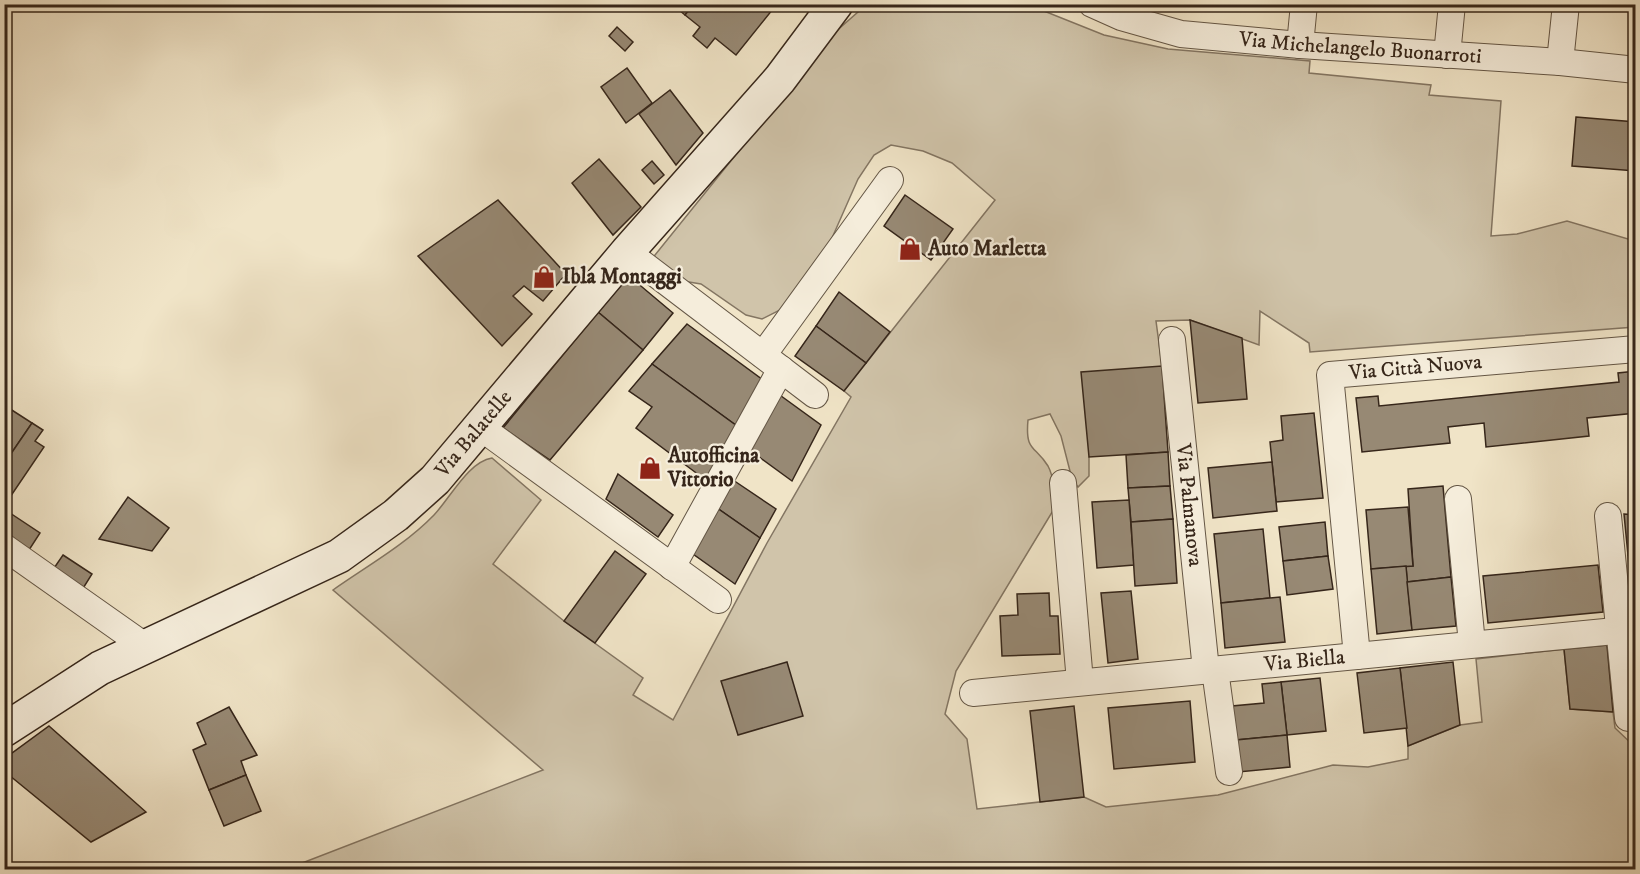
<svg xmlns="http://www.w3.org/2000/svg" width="1640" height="874" font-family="'IM FELL DW Pica',serif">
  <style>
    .green { fill: #d0c4aa; stroke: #837562; stroke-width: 1.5 }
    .building { fill: #978974; stroke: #36261a; stroke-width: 1.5 }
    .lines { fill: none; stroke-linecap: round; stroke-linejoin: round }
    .street-casing { stroke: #645645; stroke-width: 28 }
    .secondary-casing { stroke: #36261a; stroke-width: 36 }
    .street { stroke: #f5eddb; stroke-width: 26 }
    .secondary { stroke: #f5eddb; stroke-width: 33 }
    .labels { text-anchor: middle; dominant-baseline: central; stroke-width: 4.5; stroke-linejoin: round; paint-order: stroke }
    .street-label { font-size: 21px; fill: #36261a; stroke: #f5eddb }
    .poi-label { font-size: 21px; font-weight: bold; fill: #36261a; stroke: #f5eddb; text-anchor: start }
  </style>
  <rect width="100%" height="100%" fill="#f0e4c7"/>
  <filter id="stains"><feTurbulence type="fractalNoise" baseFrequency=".00333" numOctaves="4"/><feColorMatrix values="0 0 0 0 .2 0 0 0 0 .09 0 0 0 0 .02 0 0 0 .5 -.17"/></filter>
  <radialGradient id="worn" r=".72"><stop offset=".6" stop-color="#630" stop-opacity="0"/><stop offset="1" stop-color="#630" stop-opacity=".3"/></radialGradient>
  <path class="green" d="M 866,5 L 1029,5 L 1104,35 L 1168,49 L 1310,61 L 1309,73 L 1431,85 L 1429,95 L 1501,101 L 1491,236 L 1517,234 L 1567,221 L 1635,241 L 1635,327 L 1310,352 L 1309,343 L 1260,311 L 1259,345 L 1190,320 L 1156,321 L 1162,366 L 1089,457 L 1089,476 L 1078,487 L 1072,479 L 1061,436 L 1050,414 L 1028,420 C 1025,452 1035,445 1048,466 C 1055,479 1054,496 1054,509 L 956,671 L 945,714 L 967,739 L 977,809 L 1084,797 L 1106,807 L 1218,795 L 1333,765 L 1368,767 L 1408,759 L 1408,746 L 1460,725 L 1482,722 L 1476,659 L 1564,649 L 1570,709 L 1613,712 L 1615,728 L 1635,747 L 1635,869 L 284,870 L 543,770 L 333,590 C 367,566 405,545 434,515 C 451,497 468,462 492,458 L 541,500 L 493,564 L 564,621 L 643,678 L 633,695 L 673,720 L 767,543 L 851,397 L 844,391 L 995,200 L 952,163 L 923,151 L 891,145 L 874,155 L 858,179 L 832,238 L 803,287 L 782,309 L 762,319 L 746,315 L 701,284 L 683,281 L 651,260 L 833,34 Z"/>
  <g class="building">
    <polygon points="672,4 694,4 685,15"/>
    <polygon points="694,4 777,4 736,55 715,38 707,48 693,36 700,27 685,15"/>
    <polygon points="617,27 633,42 625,51 609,36"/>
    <polygon points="627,68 652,103 626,123 601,87"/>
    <polygon points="670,90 703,133 676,165 639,114"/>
    <polygon points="1576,117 1636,122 1636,171 1572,166"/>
    <polygon points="599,159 641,207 613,235 572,183"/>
    <polygon points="652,161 664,175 654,184 642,170"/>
    <polygon points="905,195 953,229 931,260 884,226"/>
    <polygon points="498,200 566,274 543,301 524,286 513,296 532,314 502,346 418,256"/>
    <polygon points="629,276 673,313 643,350 598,312"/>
    <polygon points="839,292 890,332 866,363 816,326"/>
    <polygon points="598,312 643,350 550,460 503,428"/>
    <polygon points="1190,320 1242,338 1247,399 1198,403"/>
    <polygon points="687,324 763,380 737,426 652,364"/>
    <polygon points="816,326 866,363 844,391 795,356"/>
    <polygon points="652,364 737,426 707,481 636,428 652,407 629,391"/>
    <polygon points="1162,366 1168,452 1089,457 1081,372"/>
    <polygon points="1636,371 1636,413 1587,418 1589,436 1486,447 1484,423 1448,427 1450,443 1362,452 1356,398 1378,396 1379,406 1619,382 1618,373"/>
    <polygon points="777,393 821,425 792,481 748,449"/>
    <polygon points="4,405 32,423 4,464"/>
    <polygon points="1314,413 1323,498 1276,502 1270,442 1283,440 1281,416"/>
    <polygon points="32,423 43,430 35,441 44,447 4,506 4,464"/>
    <polygon points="1168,452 1170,486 1128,488 1126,455"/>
    <polygon points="1272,462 1277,511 1213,518 1208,468"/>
    <polygon points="618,474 673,515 658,537 606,499"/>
    <polygon points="733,480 776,509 760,538 717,508"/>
    <polygon points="1170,486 1173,519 1131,522 1128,488"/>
    <polygon points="1443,486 1451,577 1407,582 1406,566 1413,566 1408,489"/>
    <polygon points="128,497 169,528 152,551 99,539"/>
    <polygon points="1129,500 1134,565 1097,568 1092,502"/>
    <polygon points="1408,507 1413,566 1371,569 1366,510"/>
    <polygon points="717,508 760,538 735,584 693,554"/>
    <polygon points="4,509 40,533 29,550 4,534"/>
    <polygon points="1624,514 1636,515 1636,555 1628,555"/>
    <polygon points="1173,519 1177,583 1135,586 1131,522"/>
    <polygon points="1325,522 1328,556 1283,561 1279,527"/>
    <polygon points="1263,529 1270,598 1221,603 1214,534"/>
    <polygon points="615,551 646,574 595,643 564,621"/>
    <polygon points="63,555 92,574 82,590 52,571"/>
    <polygon points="1628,555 1636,555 1636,607 1633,607"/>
    <polygon points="1328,556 1333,589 1287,595 1283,561"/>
    <polygon points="1598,565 1603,612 1488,623 1483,576"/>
    <polygon points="1406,566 1412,630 1377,634 1371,569"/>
    <polygon points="1451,577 1456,626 1412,630 1407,582"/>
    <polygon points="1131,591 1138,659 1108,663 1101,593"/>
    <polygon points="1049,593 1050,616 1058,616 1060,654 1002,656 1000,616 1018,615 1017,594"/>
    <polygon points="1280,597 1285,642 1225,648 1221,603"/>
    <polygon points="1607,645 1613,712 1570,709 1564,649"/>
    <polygon points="787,662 803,716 738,735 721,681"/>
    <polygon points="1453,662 1460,725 1408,746 1400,668"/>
    <polygon points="1400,668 1407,728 1364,733 1357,673"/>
    <polygon points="1320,678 1326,731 1287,735 1281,682"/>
    <polygon points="1281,682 1287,735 1236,740 1232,706 1264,703 1262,684"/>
    <polygon points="1190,701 1195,762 1114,769 1108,708"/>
    <polygon points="1074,706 1084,797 1040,802 1030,711"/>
    <polygon points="229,707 257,755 241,761 246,775 209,790 193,750 206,744 197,723"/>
    <polygon points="49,726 146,812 91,842 4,771 4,759"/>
    <polygon points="1287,735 1290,767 1238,772 1236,740"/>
    <polygon points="246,775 261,811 224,826 209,790"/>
  </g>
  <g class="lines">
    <g class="street-casing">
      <g id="street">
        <path id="s1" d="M 1092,4 L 1121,17 L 1181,34 L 1300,45 L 1560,62 L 1636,70"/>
        <polyline points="1300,45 1304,4"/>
        <polyline points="1447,55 1452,4"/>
        <polyline points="1560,62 1566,4"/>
        <polyline points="627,252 815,395"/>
        <path id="s2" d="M 1172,340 L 1206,670"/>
        <polyline points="763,355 890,180"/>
        <polyline points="480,427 718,600"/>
        <polyline points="1063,483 1080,682"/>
        <polyline points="1458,499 1472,644"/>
        <polyline points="1608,516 1628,718"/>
        <polyline points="4,547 146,647"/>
        <polyline points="672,567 781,369"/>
        <path id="s3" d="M 1357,656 L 1330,375 L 1636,349"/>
        <polyline points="1215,670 1229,772"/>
        <path id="s4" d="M 973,693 L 1636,629"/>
      </g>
    </g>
    <g class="secondary-casing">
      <g id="secondary">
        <path id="s5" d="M 4,730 L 100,668 L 339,556 L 396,515 L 435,480 L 627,252 L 780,79 L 836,4"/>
      </g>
    </g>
    <use href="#street" class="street"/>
    <use href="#secondary" class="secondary"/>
  </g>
  <defs>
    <g id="shop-bare" transform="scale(1.8)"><path d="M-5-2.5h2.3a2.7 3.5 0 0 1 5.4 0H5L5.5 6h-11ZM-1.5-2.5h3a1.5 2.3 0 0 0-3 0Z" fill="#8f2418" stroke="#f5eddb" stroke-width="2.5" paint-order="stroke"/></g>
  </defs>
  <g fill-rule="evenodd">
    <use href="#shop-bare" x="910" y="249"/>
    <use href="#shop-bare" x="544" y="277"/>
    <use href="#shop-bare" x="650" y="468"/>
  </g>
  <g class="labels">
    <g class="street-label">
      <text stroke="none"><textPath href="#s1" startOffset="274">Via Michelangelo Buonarroti</textPath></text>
      <text stroke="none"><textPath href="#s3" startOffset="368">Via Città Nuova</textPath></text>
      <text stroke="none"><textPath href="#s5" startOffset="561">Via Balatelle</textPath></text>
      <text stroke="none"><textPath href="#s2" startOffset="166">Via Palmanova</textPath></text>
      <text stroke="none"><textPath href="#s4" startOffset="333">Via Biella</textPath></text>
    </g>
    <g class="poi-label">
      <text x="928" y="249">Auto Marletta</text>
      <text x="562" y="277">Ibla Montaggi</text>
      <text x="668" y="456">Autofficina<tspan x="668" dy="24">Vittorio</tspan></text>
    </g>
  </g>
  <rect width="1640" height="874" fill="none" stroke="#f0e4c7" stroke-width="24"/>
  <rect x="6" y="6" width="1628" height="862" fill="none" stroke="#36261a" stroke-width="3"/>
  <rect x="12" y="12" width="1616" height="850" fill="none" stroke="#36261a" stroke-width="1.5"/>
  <rect width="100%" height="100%" filter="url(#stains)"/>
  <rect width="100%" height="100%" fill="url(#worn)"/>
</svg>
